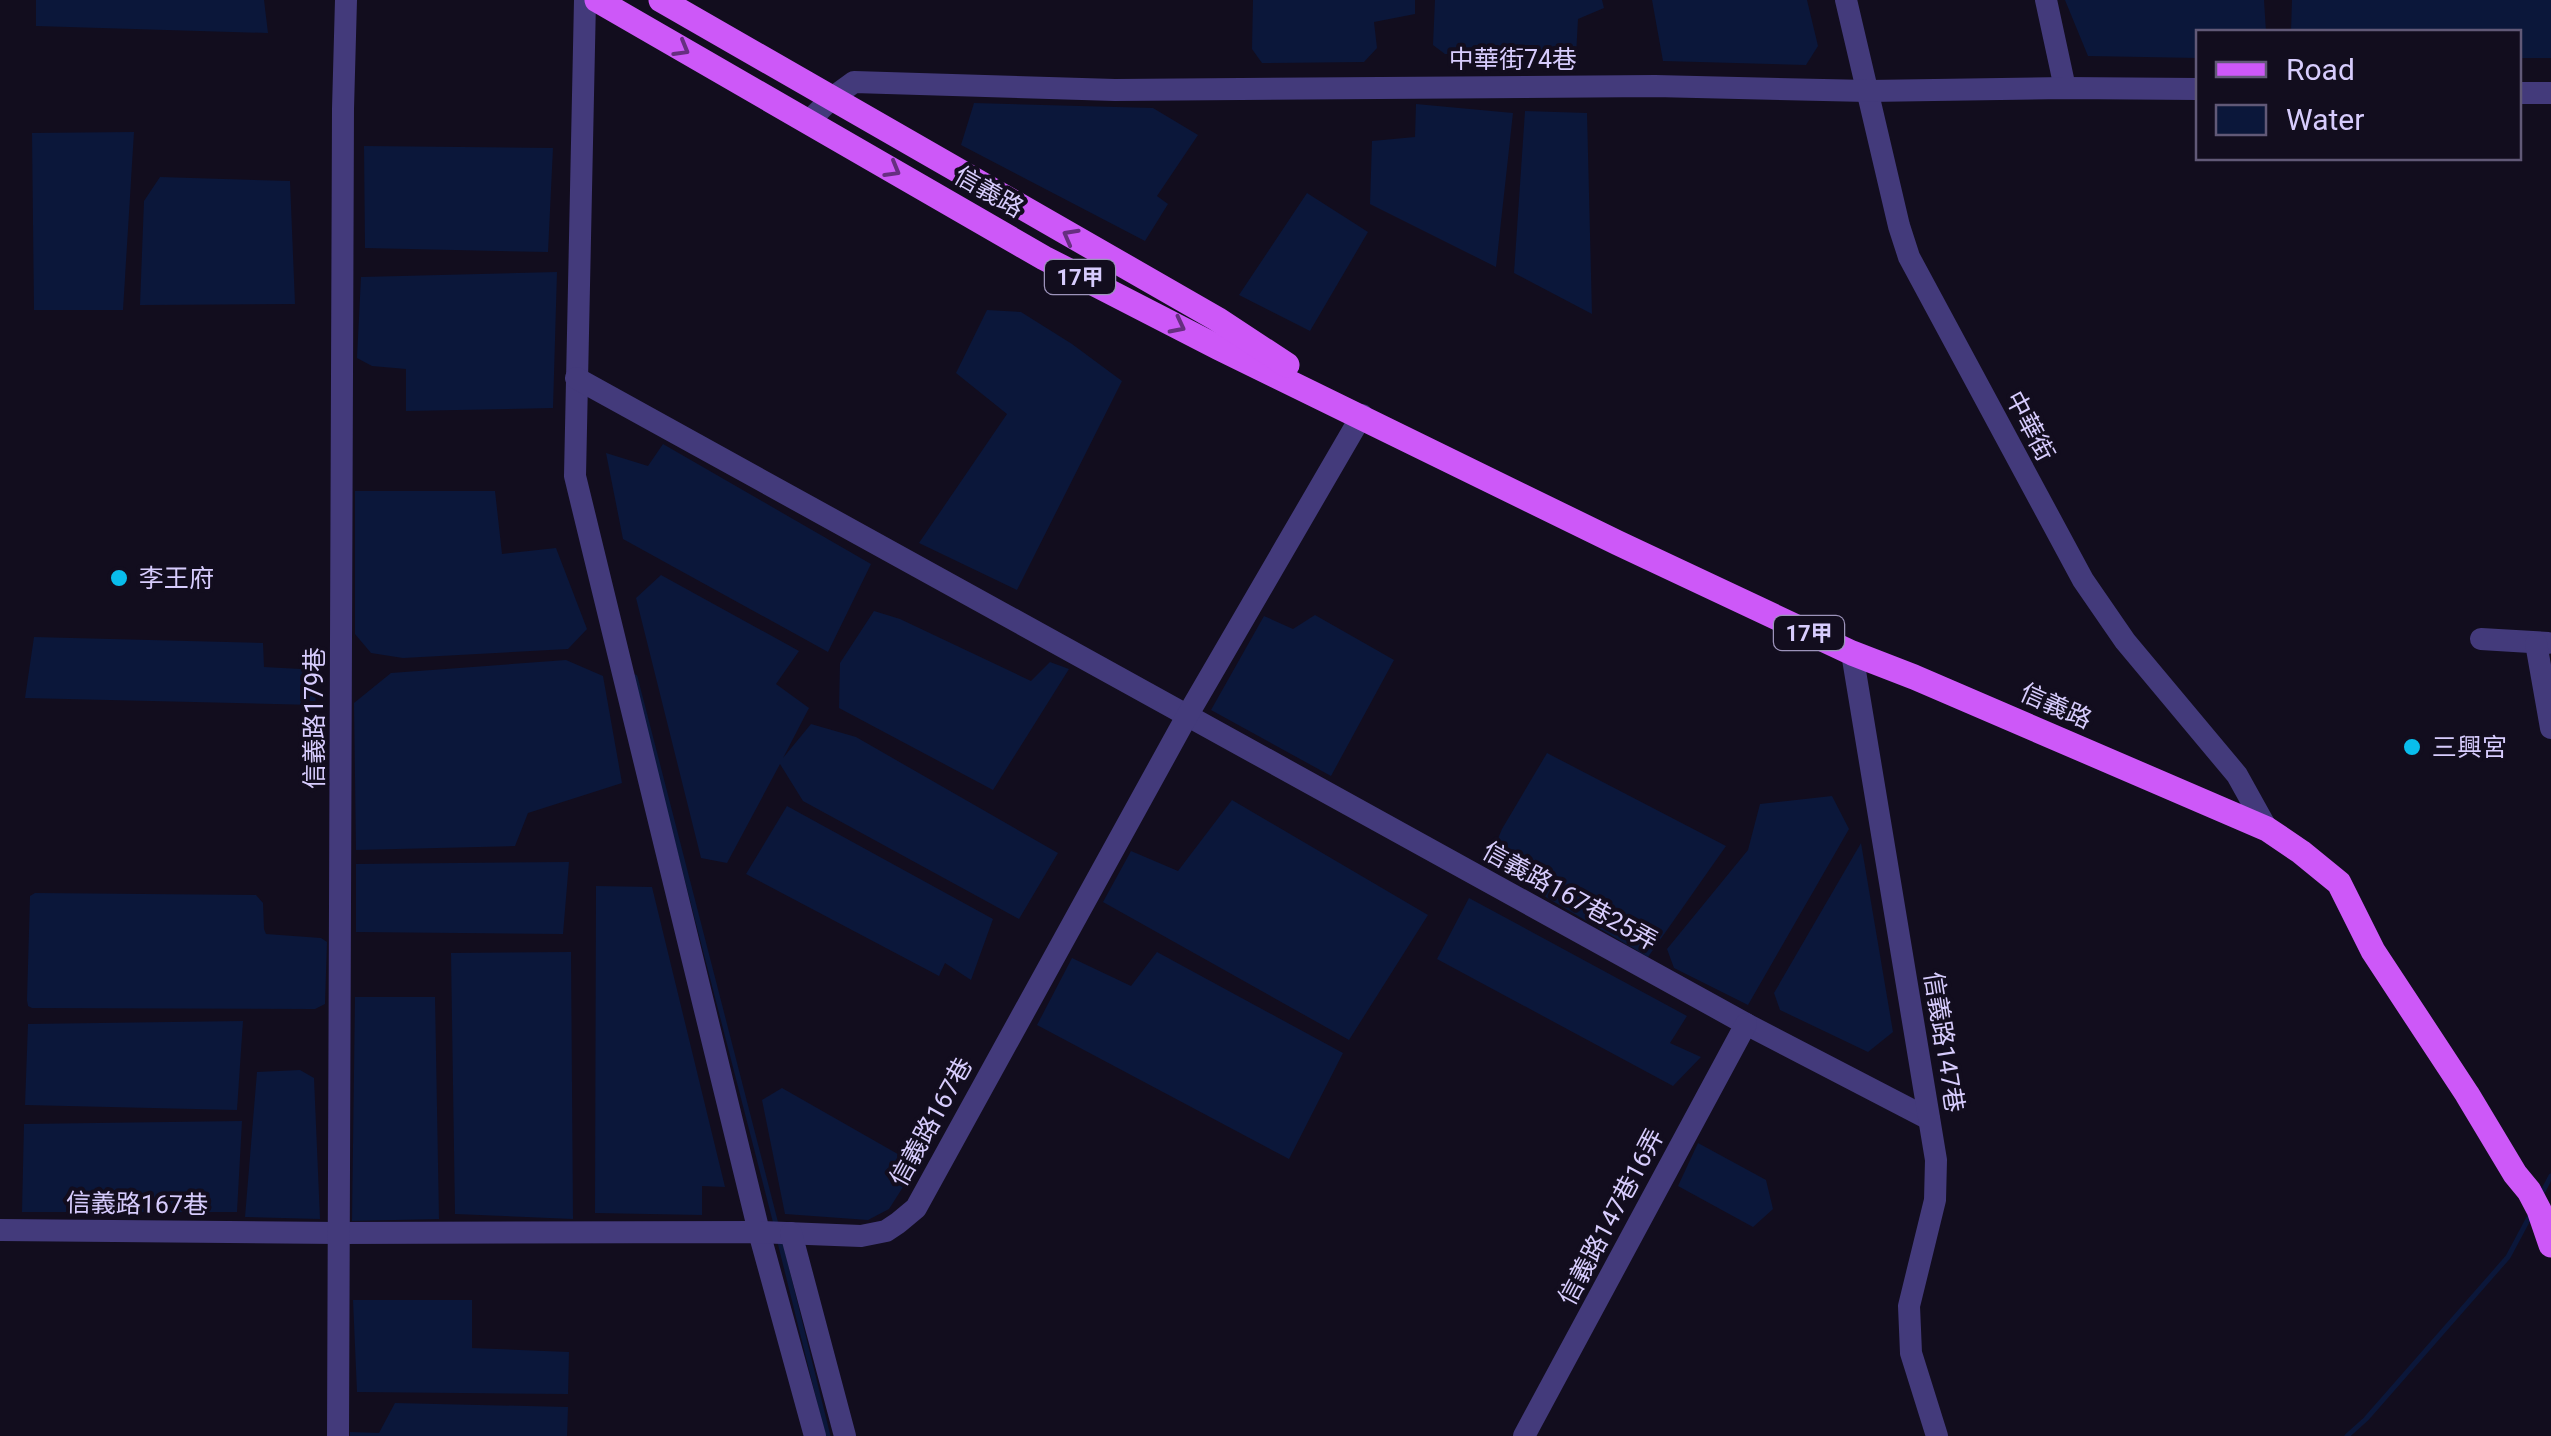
<svg xmlns="http://www.w3.org/2000/svg" width="2551" height="1436" font-family="Roboto,'Noto Sans TC',sans-serif">
  <style>
    .water { fill: #0b173a }
    .lines { fill: none; stroke-linecap: round; stroke-linejoin: round }
    .stream { stroke: #0b173a; stroke-width: 5 }
    .minor { stroke: #433a7b; stroke-width: 22 }
    .major { stroke: #cd58f8; stroke-width: 25 }
    .oneway { stroke: #662f80 }
    .poi-dot { fill: #09bdec; stroke: #120d1e; stroke-width: 4 }
    .labels { text-anchor: middle; dominant-baseline: central; stroke-width: 8; stroke-linejoin: round; paint-order: stroke }
    .shield { fill: #120d1e; stroke: #9c93ba; stroke-width: 2.5 }
    .shield-label { font-size: 22px; font-weight: bold; fill: #d7ccfd }
    .street-label { font-size: 25px; fill: #d7ccfd; stroke: #120d1e }
    .poi-label { font-size: 25px; fill: #d7ccfd; stroke: #120d1e; text-anchor: start }
  </style>
  <rect width="100%" height="100%" fill="#120d1e"/>
  <g class="water">
    <polygon points="36,0 264,0 268,33 36,26"/>
    <polygon points="1253,0 1415,0 1415,14 1374,22 1377,48 1364,62 1262,63 1252,49"/>
    <polygon points="1435,0 1602,0 1604,8 1578,19 1576,56 1445,54 1433,45"/>
    <polygon points="1652,0 1807,0 1818,46 1806,65 1663,61"/>
    <polygon points="2065,0 2264,0 2266,32 2198,32 2198,58 2088,56"/>
    <polygon points="2292,0 2551,0 2551,58 2519,58 2518,32 2291,32"/>
    <polygon points="974,103 1153,108 1198,135 1157,196 1168,204 1145,241 961,145"/>
    <polygon points="1416,104 1513,113 1496,267 1370,204 1372,141 1415,137"/>
    <polygon points="1525,111 1587,113 1592,314 1514,273"/>
    <polygon points="134,132 123,310 34,310 32,133"/>
    <polygon points="364,146 553,148 548,252 365,248"/>
    <polygon points="160,177 290,181 295,304 140,305 144,201"/>
    <polygon points="1307,193 1368,232 1310,331 1239,295"/>
    <polygon points="557,272 553,408 406,411 406,369 372,366 357,358 361,277"/>
    <polygon points="987,310 1021,312 1072,344 1122,381 1017,590 919,543 1007,414 956,373"/>
    <polygon points="663,444 871,564 828,652 623,539 606,453 648,466"/>
    <polygon points="355,491 495,491 502,554 556,548 587,629 568,649 403,658 371,653 355,634"/>
    <polygon points="661,575 799,651 776,684 809,708 783,758 811,724 856,737 1058,853 1019,919 803,801 780,764 727,863 701,858 636,598"/>
    <polygon points="874,611 900,619 1031,681 1050,662 1069,669 993,790 839,708 840,663"/>
    <polygon points="1315,615 1394,660 1331,776 1211,710 1264,616 1293,629"/>
    <polygon points="34,637 263,643 264,667 319,670 315,705 25,698"/>
    <polygon points="566,660 603,676 622,783 528,813 515,846 356,850 354,703 391,673"/>
    <polygon points="1547,753 1726,846 1648,957 1488,863 1502,829"/>
    <polygon points="1832,796 1849,829 1748,1005 1674,968 1667,949 1748,850 1760,804"/>
    <polygon points="1232,800 1428,915 1349,1040 1103,902 1131,851 1178,871"/>
    <polygon points="787,806 993,919 971,980 945,963 939,976 746,874"/>
    <polygon points="1861,843 1893,1032 1868,1052 1780,1010 1774,993"/>
    <polygon points="569,862 563,934 356,932 356,864"/>
    <polygon points="596,886 652,887 725,1187 702,1186 702,1215 595,1213"/>
    <polygon points="35,893 256,895 263,903 264,929 266,934 321,938 327,942 325,1004 315,1009 32,1008 28,1006 27,1000 30,896"/>
    <polygon points="1469,898 1687,1016 1670,1043 1701,1057 1673,1086 1437,959"/>
    <polygon points="571,952 573,1219 455,1214 451,953"/>
    <polygon points="1157,952 1343,1053 1289,1159 1037,1025 1072,958 1131,986"/>
    <polygon points="355,997 435,997 439,1219 352,1221"/>
    <polygon points="243,1021 237,1110 25,1105 28,1024"/>
    <polygon points="300,1070 314,1078 320,1219 245,1217 257,1072"/>
    <polygon points="782,1088 917,1165 889,1209 868,1220 785,1214 762,1100"/>
    <polygon points="242,1121 237,1212 22,1212 24,1124"/>
    <polygon points="1698,1143 1766,1180 1773,1209 1753,1227 1678,1186"/>
    <polygon points="353,1300 472,1300 472,1348 569,1352 568,1394 357,1392"/>
    <polygon points="395,1403 568,1407 567,1436 350,1436 350,1432 379,1433"/>
  </g>
  <g class="lines">
    <g class="stream">
      <polyline points="635,677 777,1228"/>
      <polyline points="2541,1195 2551,1176"/>
      <polyline points="779,1238 828,1436"/>
      <polyline points="2347,1436 2366,1419 2508,1257 2531,1214"/>
    </g>
    <g class="minor">
      <polyline points="585,0 575,476 759,1232 815,1436"/>
      <polyline points="1846,0 1899,226 1909,257 2083,580 2125,641 2237,775 2267,829"/>
      <polyline points="2046,0 2065,88"/>
      <polyline points="2518,93 2551,93"/>
      <polyline points="808,122 832,98 854,82 1115,90 1655,86 1868,91 2065,88 2198,89"/>
      <polyline points="576,378 1746,1024 1929,1119"/>
      <polyline points="2481,639 2548,643"/>
      <polyline points="2536,643 2551,728"/>
      <polyline points="1852,653 1936,1160 1935,1200 1909,1306 1911,1353 1937,1436"/>
      <polyline points="0,1230 339,1233 759,1232 861,1236 886,1231 898,1223 916,1208 1187,716 1362,415"/>
      <polyline points="791,1233 845,1436"/>
      <polyline points="338,1436 343,109 346,0"/>
      <polyline points="1524,1436 1746,1024"/>
    </g>
    <g class="major">
      <polyline points="597,0 1044,258 1219,348 1618,543 1852,653 1914,677 2267,829 2301,852 2339,883 2373,951 2467,1094 2515,1174 2529,1191 2539,1210 2551,1245"/>
      <polyline points="661,0 1217,319 1287,365"/>
    </g>
  </g>
  <defs><path id="oneway-chevron" d="M-2-3.5L2.5 0L-2 3.5" fill="none" stroke-width="1.6" stroke-linecap="round" stroke-linejoin="round" transform="scale(2.5)"/></defs>
  <g class="oneway">
    <use href="#oneway-chevron" transform="translate(682 49) rotate(30)"/>
    <use href="#oneway-chevron" transform="translate(893 170) rotate(30)"/>
    <use href="#oneway-chevron" transform="translate(1070 236) rotate(-151)"/>
    <use href="#oneway-chevron" transform="translate(1178 326) rotate(27)"/>
  </g>
  <g class="poi-dot">
    <circle cx="119" cy="578" r="10"/>
    <circle cx="2412" cy="747" r="10"/>
  </g>
  <g class="labels">
    <g class="shield">
      <rect x="1045" y="260" width="70" height="34" rx="8"/>
      <rect x="1774" y="616" width="70" height="34" rx="8"/>
    </g>
    <g class="shield-label">
      <text x="1080" y="277">17甲</text>
      <text x="1809" y="633">17甲</text>
    </g>
    <g class="street-label">
      <text x="1513" y="59">中華街74巷</text>
      <text transform="translate(989 192) rotate(30)">信義路</text>
      <text transform="translate(2030 426) rotate(62)">中華街</text>
      <text transform="translate(2056 706) rotate(24)">信義路</text>
      <text transform="translate(314 718) rotate(-90)">信義路179巷</text>
      <text transform="translate(1570 896) rotate(29)">信義路167巷25弄</text>
      <text transform="translate(1944 1042) rotate(81)">信義路147巷</text>
      <text transform="translate(931 1122) rotate(-61)">信義路167巷</text>
      <text transform="translate(137 1204) rotate(1)">信義路167巷</text>
      <text transform="translate(1611 1217) rotate(-62)">信義路147巷16弄</text>
    </g>
    <g class="poi-label">
      <text x="139" y="578">李王府</text>
      <text x="2432" y="747">三興宮</text>
    </g>
  </g>
  <rect x="2196" y="30" width="325" height="130" fill="#120d1e" stroke="#615977" stroke-width="2.5"/>
  <rect x="2216" y="62" width="50" height="15" fill="#cd58f8" stroke="#615977" stroke-width="2.5"/>
  <text x="2286" y="80" font-size="30" fill="#d7ccfd">Road</text>
  <rect x="2216" y="105" width="50" height="30" fill="#0b173a" stroke="#615977" stroke-width="2.5"/>
  <text x="2286" y="130" font-size="30" fill="#d7ccfd">Water</text>
</svg>
